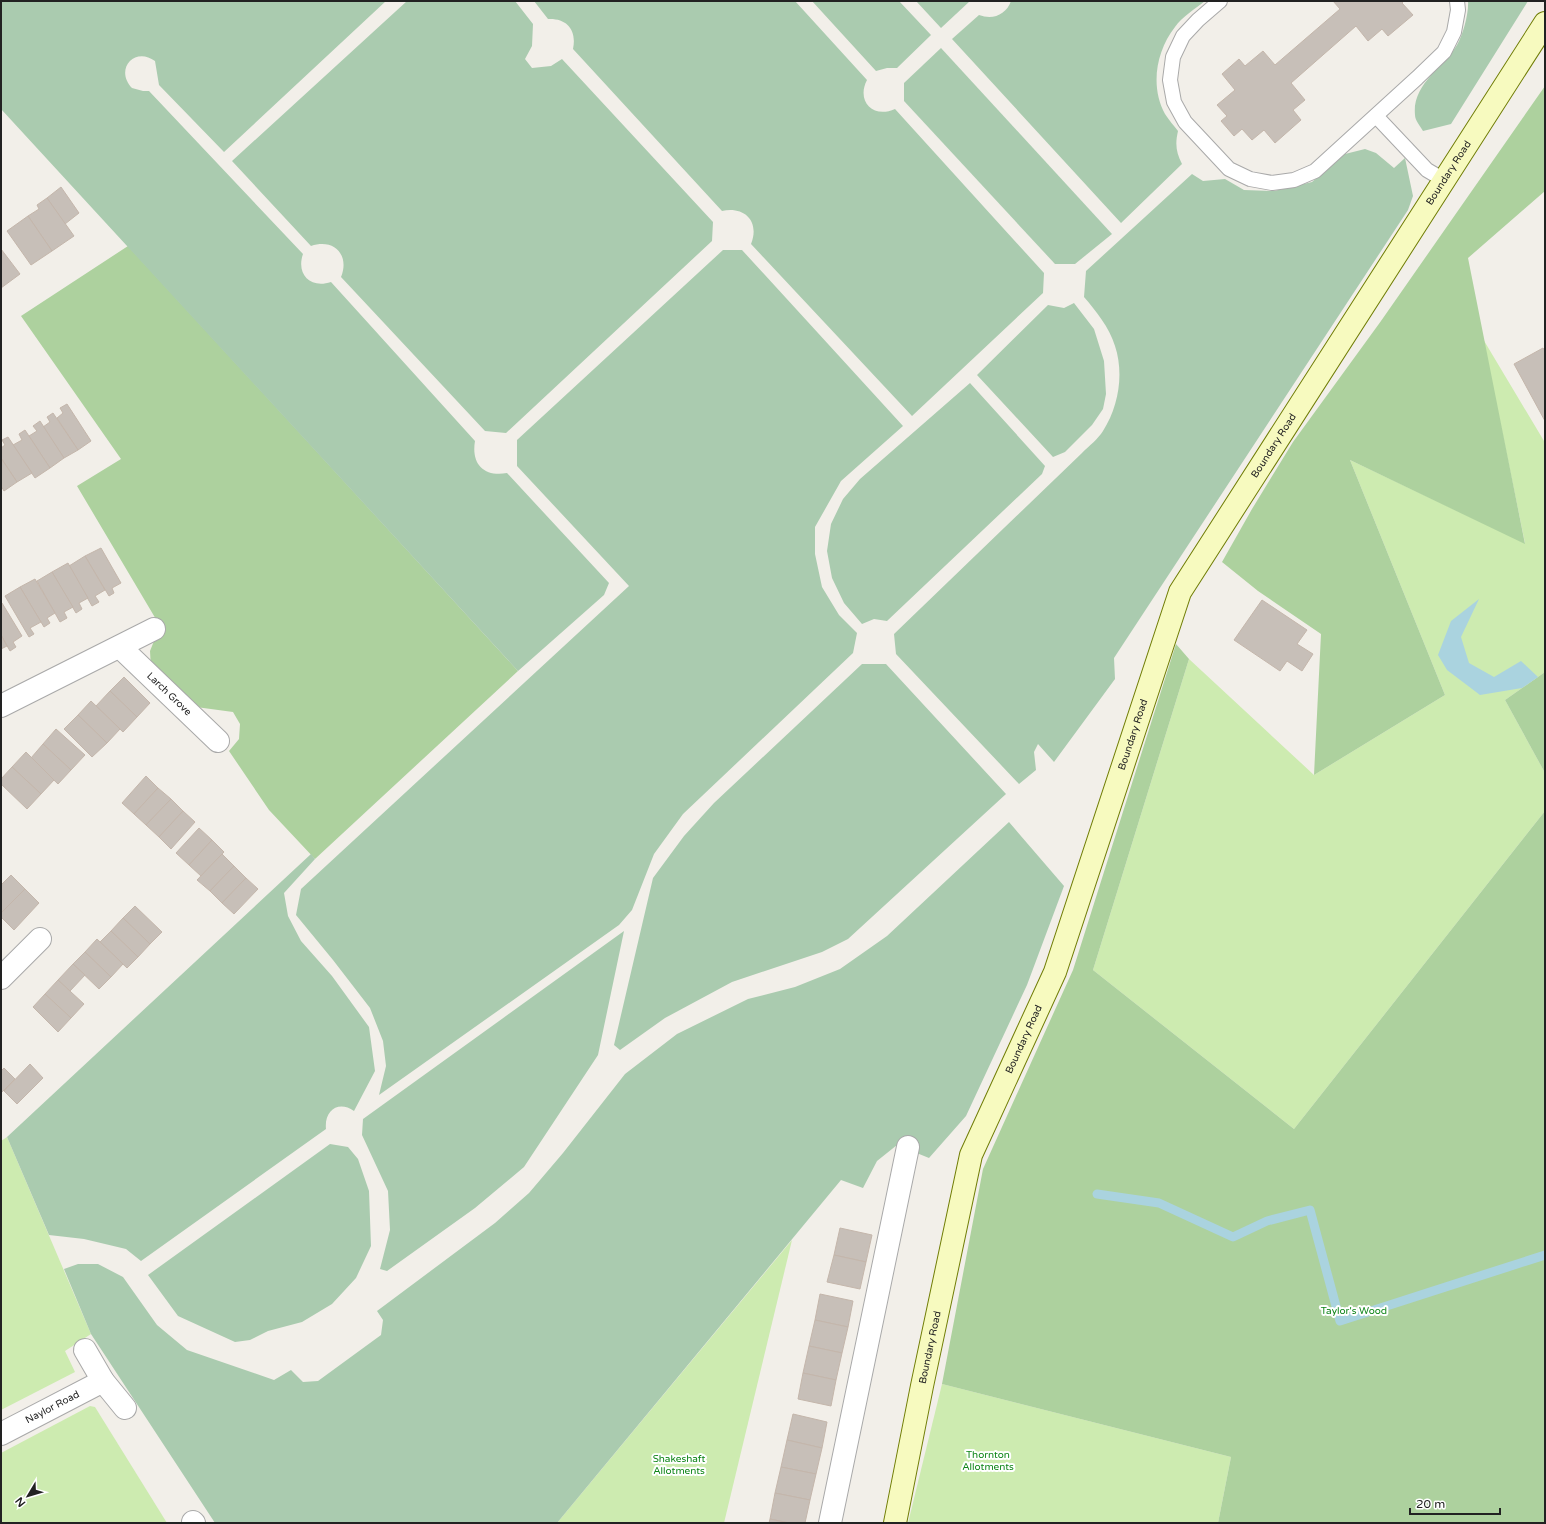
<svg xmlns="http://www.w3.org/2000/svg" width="1546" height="1524" font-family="'Varela Round',sans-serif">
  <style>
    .grass { fill: #cdebb0 }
    .forest { fill: #add19e }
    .cemetery { fill: #aacbaf }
    .water { fill: #aad3df }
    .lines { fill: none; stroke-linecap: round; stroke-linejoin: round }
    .stream { stroke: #aad3df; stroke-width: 9 }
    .building { fill: #c7bfb8; stroke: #c4b6ab }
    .service-casing { stroke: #a9a9a9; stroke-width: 16 }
    .minor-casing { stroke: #a9a9a9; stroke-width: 24 }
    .secondary-casing { stroke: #707d05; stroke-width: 24 }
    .service { stroke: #fff; stroke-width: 14 }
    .minor { stroke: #fff; stroke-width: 22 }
    .secondary { stroke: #f7fabf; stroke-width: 22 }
    .labels { text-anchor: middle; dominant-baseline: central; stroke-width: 4; stroke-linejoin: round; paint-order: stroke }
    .street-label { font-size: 10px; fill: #222; stroke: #fff }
    .park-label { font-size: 10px; fill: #0c8416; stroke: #fff }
  </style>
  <rect width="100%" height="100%" fill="#f2efe9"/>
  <g class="grass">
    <polygon points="1483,339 1544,441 1545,444 1545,672 1505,700 1545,773 1545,811 1294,1129 1093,970 1189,659 1314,775 1445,695 1350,460 1525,543"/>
    <polygon points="7,1137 91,1334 65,1351 75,1372 1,1410 1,1141"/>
    <polygon points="792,1240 724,1523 557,1523"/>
    <polygon points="942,1384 1231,1457 1218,1523 908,1523"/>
    <polygon points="90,1406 95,1407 167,1523 1,1523 1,1453"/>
  </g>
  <g class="forest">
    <polygon points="1545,86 1545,191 1468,258 1525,544 1350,460 1445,695 1314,775 1321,634 1258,591 1222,562 1252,509 1293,442 1381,321"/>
    <polygon points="128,246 518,671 315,859 269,810 229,751 239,739 240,724 233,712 196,707 151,668 150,651 160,626 77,486 121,459 21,316"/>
    <polygon points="1176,644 1189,659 1093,970 1294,1129 1545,811 1545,1523 1218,1523 1231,1457 942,1384 983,1169 1073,970"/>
    <polygon points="1545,672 1545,773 1505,700"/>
  </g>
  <g class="cemetery">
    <path d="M 1,1 L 386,1 L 224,152 L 159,85 L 155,61 C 135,46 114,69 132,88 L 143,91 L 149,91 L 303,254 C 296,274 310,289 331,282 L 475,441 C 471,464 484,477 507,473 L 609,583 L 604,595 L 518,671 L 1,109 Z"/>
    <path d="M 407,1 L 515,1 L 533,24 L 532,46 L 525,59 L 532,68 L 551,66 L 562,59 L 713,222 L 712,241 L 506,433 L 485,431 L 341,277 C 350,255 334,238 311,246 L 232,161 Z"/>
    <path d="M 534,1 L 795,1 L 867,80 C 856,101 873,119 895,109 L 1044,273 L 1043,293 L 912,416 L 751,244 C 760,222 745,206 722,211 L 573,49 C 577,30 567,18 548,19 Z"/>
    <polygon points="812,1 899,1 931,35 897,68 887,68 876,71"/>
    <polygon points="916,1 970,1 941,28"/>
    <path d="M 1011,1 L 1205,1 C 1195,9 1182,17 1175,27 C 1156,51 1150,87 1165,114 C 1169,120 1174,126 1178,131 C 1175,144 1176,152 1182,164 L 1121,223 L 952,39 L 979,15 C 993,20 1006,15 1011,1 Z"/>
    <path d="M 1468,1 L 1528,1 L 1451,124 L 1423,131 C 1420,126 1415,120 1415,115 C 1412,84 1443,68 1457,45 C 1463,35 1469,13 1468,1 Z"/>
    <polygon points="941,48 1112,234 1075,264 1055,264 904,101 904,83"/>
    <path d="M 1365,149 L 1376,153 L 1394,168 L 1405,158 L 1413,196 L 1408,210 L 1114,658 L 1115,679 L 1054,762 L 1038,744 L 1034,752 L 1036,770 L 1019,784 L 896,654 L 894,634 L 1082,453 C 1089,446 1098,439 1103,431 C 1119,406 1124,373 1115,346 C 1109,327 1096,311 1084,297 L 1086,271 L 1192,174 L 1203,181 L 1225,179 L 1244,190 L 1274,191 L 1312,182 L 1345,154 Z"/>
    <polygon points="723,250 742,250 903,426 841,481 815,527 815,554 822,587 839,615 857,633 853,653 683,814 654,854 632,910 619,925 379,1095 386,1066 383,1041 370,1008 333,960 296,915 301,889 629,586 517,466 517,440"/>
    <polygon points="1074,303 1094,329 1104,361 1106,394 1103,409 1092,425 1065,452 1053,457 977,375 1048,305 1064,308"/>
    <polygon points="970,383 1045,466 1042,474 887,621 874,619 862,624 844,603 832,578 827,551 831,524 843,499 860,479"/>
    <polygon points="862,664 886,664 1006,794 848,939 822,952 732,982 665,1018 620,1050 614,1045 653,878 684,836 714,803"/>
    <polygon points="1009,822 1064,886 1027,985 966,1116 929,1158 897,1145 877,1161 863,1188 841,1180 557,1523 215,1523 91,1334 64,1269 78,1264 98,1264 123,1277 157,1325 187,1350 274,1380 291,1370 303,1382 318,1381 381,1335 383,1320 377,1311 495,1223 529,1193 563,1153 625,1074 677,1034 748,999 795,987 840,969 887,936"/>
    <path d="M 311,854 L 315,859 L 284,893 L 288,916 L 301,941 L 332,976 L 369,1027 L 375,1071 L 354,1111 C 339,1100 324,1110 326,1129 L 141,1261 L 126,1249 L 84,1239 L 49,1235 L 7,1137 Z"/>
    <polygon points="624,931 598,1055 524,1167 475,1208 387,1271 380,1269 390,1230 388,1191 362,1135 363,1119"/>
    <polygon points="330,1144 348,1147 358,1159 369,1191 371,1246 356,1278 332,1304 302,1322 268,1331 250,1340 235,1342 178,1316 148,1275"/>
  </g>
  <polygon class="water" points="1479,599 1461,637 1469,663 1494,677 1521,661 1538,677 1522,688 1480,695 1447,670 1438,655 1451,621"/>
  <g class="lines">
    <polyline class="stream" points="1097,1194 1159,1203 1233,1237 1267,1221 1310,1210 1340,1321 1545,1255"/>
  </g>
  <g class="building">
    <polygon points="1333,1 1404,1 1402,3 1413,15 1388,36 1382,29 1368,41 1356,26 1291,83 1305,100 1293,110 1301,120 1275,143 1264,130 1252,140 1242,129 1234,136 1221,121 1227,116 1217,105 1235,90 1222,74 1239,59 1245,66 1263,51 1275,65 1340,9"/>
    <polygon points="61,187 79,213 65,224 47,198"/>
    <polygon points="47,198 74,236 52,251 28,216 39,209 37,205"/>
    <polygon points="28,216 52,251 31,265 7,231"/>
    <polygon points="1,249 20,274 1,288"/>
    <polygon points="1543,348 1545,351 1545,421 1514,364"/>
    <polygon points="67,404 91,441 78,450 57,418 63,413 60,408"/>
    <polygon points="53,413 78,450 64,458 43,427 50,422 47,417"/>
    <polygon points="40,421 64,458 50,468 29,436 37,431 33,426"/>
    <polygon points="25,430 50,468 35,478 13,445 22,440 19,434"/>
    <polygon points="8,437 32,473 17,482 1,458 1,448 5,445 2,440"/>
    <polygon points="1,458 17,482 4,491 1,486"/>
    <polygon points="101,548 121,583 112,588 114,593 109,596 85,556"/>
    <polygon points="85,556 105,590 95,596 99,602 92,606 69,566"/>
    <polygon points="68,563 88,598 79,603 82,609 76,613 52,572"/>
    <polygon points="52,572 73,607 64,612 67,618 60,622 37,581"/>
    <polygon points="35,579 55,613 47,618 50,623 44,627 20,587"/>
    <polygon points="20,587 41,622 30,628 34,634 29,637 5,596"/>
    <polygon points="1262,600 1307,630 1297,644 1313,654 1302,671 1287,661 1280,671 1234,640"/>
    <polygon points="1,603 2,603 22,636 13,642 16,647 10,651 1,635"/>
    <polygon points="1,635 7,646 1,649"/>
    <polygon points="124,677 150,703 137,717 110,691"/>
    <polygon points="110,691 137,717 123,732 96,706"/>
    <polygon points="91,701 120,729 107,743 78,715"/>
    <polygon points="78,715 107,743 92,757 64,729"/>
    <polygon points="56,729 85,755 71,770 43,744"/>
    <polygon points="43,744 71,770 58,784 31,758"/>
    <polygon points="26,752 54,780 41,794 12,767"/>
    <polygon points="12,767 41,794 27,809 1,784 1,779"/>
    <polygon points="146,776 158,788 134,814 122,803"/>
    <polygon points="158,788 171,799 146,825 134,814"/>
    <polygon points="171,799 183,811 159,837 146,825"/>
    <polygon points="183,811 195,822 171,849 159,837"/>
    <polygon points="199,828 212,840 189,865 176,853"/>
    <polygon points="212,840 224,852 201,876 189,865"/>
    <polygon points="222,854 234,866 210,891 197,880"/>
    <polygon points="234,866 246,878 222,903 210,891"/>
    <polygon points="11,875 25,889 1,913 1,885"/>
    <polygon points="246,878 258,889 234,914 222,903"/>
    <polygon points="25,889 39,903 14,930 1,917 1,913"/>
    <polygon points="135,906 162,932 150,944 123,918"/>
    <polygon points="123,918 150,944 138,957 111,931"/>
    <polygon points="111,931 138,957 127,968 100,942"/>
    <polygon points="97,939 123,964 111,977 85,952"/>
    <polygon points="85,952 111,977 99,989 73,964"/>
    <polygon points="73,964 85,975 70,991 58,980"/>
    <polygon points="58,980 84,1004 71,1018 45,994"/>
    <polygon points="45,994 71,1018 58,1032 33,1007"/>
    <polygon points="30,1064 43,1078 17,1104 4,1091"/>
    <polygon points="4,1068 15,1079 1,1093 1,1071"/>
    <polygon points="840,1228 872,1235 866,1262 834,1255"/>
    <polygon points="834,1255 866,1262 860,1289 827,1282"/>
    <polygon points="820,1294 853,1301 848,1327 815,1320"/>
    <polygon points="815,1320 848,1327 842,1353 809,1346"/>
    <polygon points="809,1346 842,1353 836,1380 803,1373"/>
    <polygon points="803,1373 836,1380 831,1406 798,1399"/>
    <polygon points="793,1414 827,1422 822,1448 787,1440"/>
    <polygon points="787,1440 822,1448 816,1474 781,1467"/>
    <polygon points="781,1467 816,1474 810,1500 775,1493"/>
    <polygon points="775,1493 810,1500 805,1523 789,1523 770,1519"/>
    <polygon points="770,1519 789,1523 769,1523"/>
  </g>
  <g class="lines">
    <g class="service-casing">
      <g id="service">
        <polyline points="1220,1 1198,20 1183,36 1173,57 1170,80 1174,102 1185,122 1229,169 1250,179 1272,183 1294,180 1315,171 1417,78 1444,52 1454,32 1458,10 1457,1"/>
        <polyline points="1376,116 1427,170 1444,180"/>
      </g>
    </g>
    <g class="minor-casing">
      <g id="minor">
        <path id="s1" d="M 120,647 L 218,741"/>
        <polyline points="1,706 154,629"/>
        <polyline points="1,978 40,939"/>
        <polyline points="85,1350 103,1381 125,1408"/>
        <path id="s2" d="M 1,1434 L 103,1381"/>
        <polyline points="193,1522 194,1523"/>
        <polyline points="830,1523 908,1147"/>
      </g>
    </g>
    <g class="secondary-casing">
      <g id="secondary">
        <path id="s3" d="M 895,1523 L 922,1386 L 971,1155 L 1055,972 L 1180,592 L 1545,23"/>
      </g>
    </g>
    <use href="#service" class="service"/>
    <use href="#minor" class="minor"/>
    <use href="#secondary" class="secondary"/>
  </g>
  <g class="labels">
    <g class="street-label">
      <text stroke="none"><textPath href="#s3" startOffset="1475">Boundary Road</textPath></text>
      <text stroke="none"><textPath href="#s3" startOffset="1151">Boundary Road</textPath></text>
      <text stroke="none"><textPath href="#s1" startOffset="68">Larch Grove</textPath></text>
      <text stroke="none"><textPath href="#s3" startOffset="827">Boundary Road</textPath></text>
      <text stroke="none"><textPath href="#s3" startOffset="503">Boundary Road</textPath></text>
      <text stroke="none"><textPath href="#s3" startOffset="179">Boundary Road</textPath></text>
      <text stroke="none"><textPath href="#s2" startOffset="58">Naylor Road</textPath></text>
    </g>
    <g class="park-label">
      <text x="1354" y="1311">Taylor's Wood</text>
      <text x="988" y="1455">Thornton<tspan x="988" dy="12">Allotments</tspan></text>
      <text x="679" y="1459">Shakeshaft<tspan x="679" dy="12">Allotments</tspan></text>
    </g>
  </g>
  <rect width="1546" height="1524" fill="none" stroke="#222222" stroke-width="4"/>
  <g transform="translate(28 1496) rotate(232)" stroke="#ffffff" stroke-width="3" paint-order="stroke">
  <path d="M0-3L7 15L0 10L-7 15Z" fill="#222222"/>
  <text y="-6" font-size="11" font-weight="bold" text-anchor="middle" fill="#222222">N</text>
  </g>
  <path d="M1410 1508v6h90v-6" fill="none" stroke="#222222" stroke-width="2"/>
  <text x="1416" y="1508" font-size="12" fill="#222222" stroke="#ffffff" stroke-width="3" paint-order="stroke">20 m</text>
</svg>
